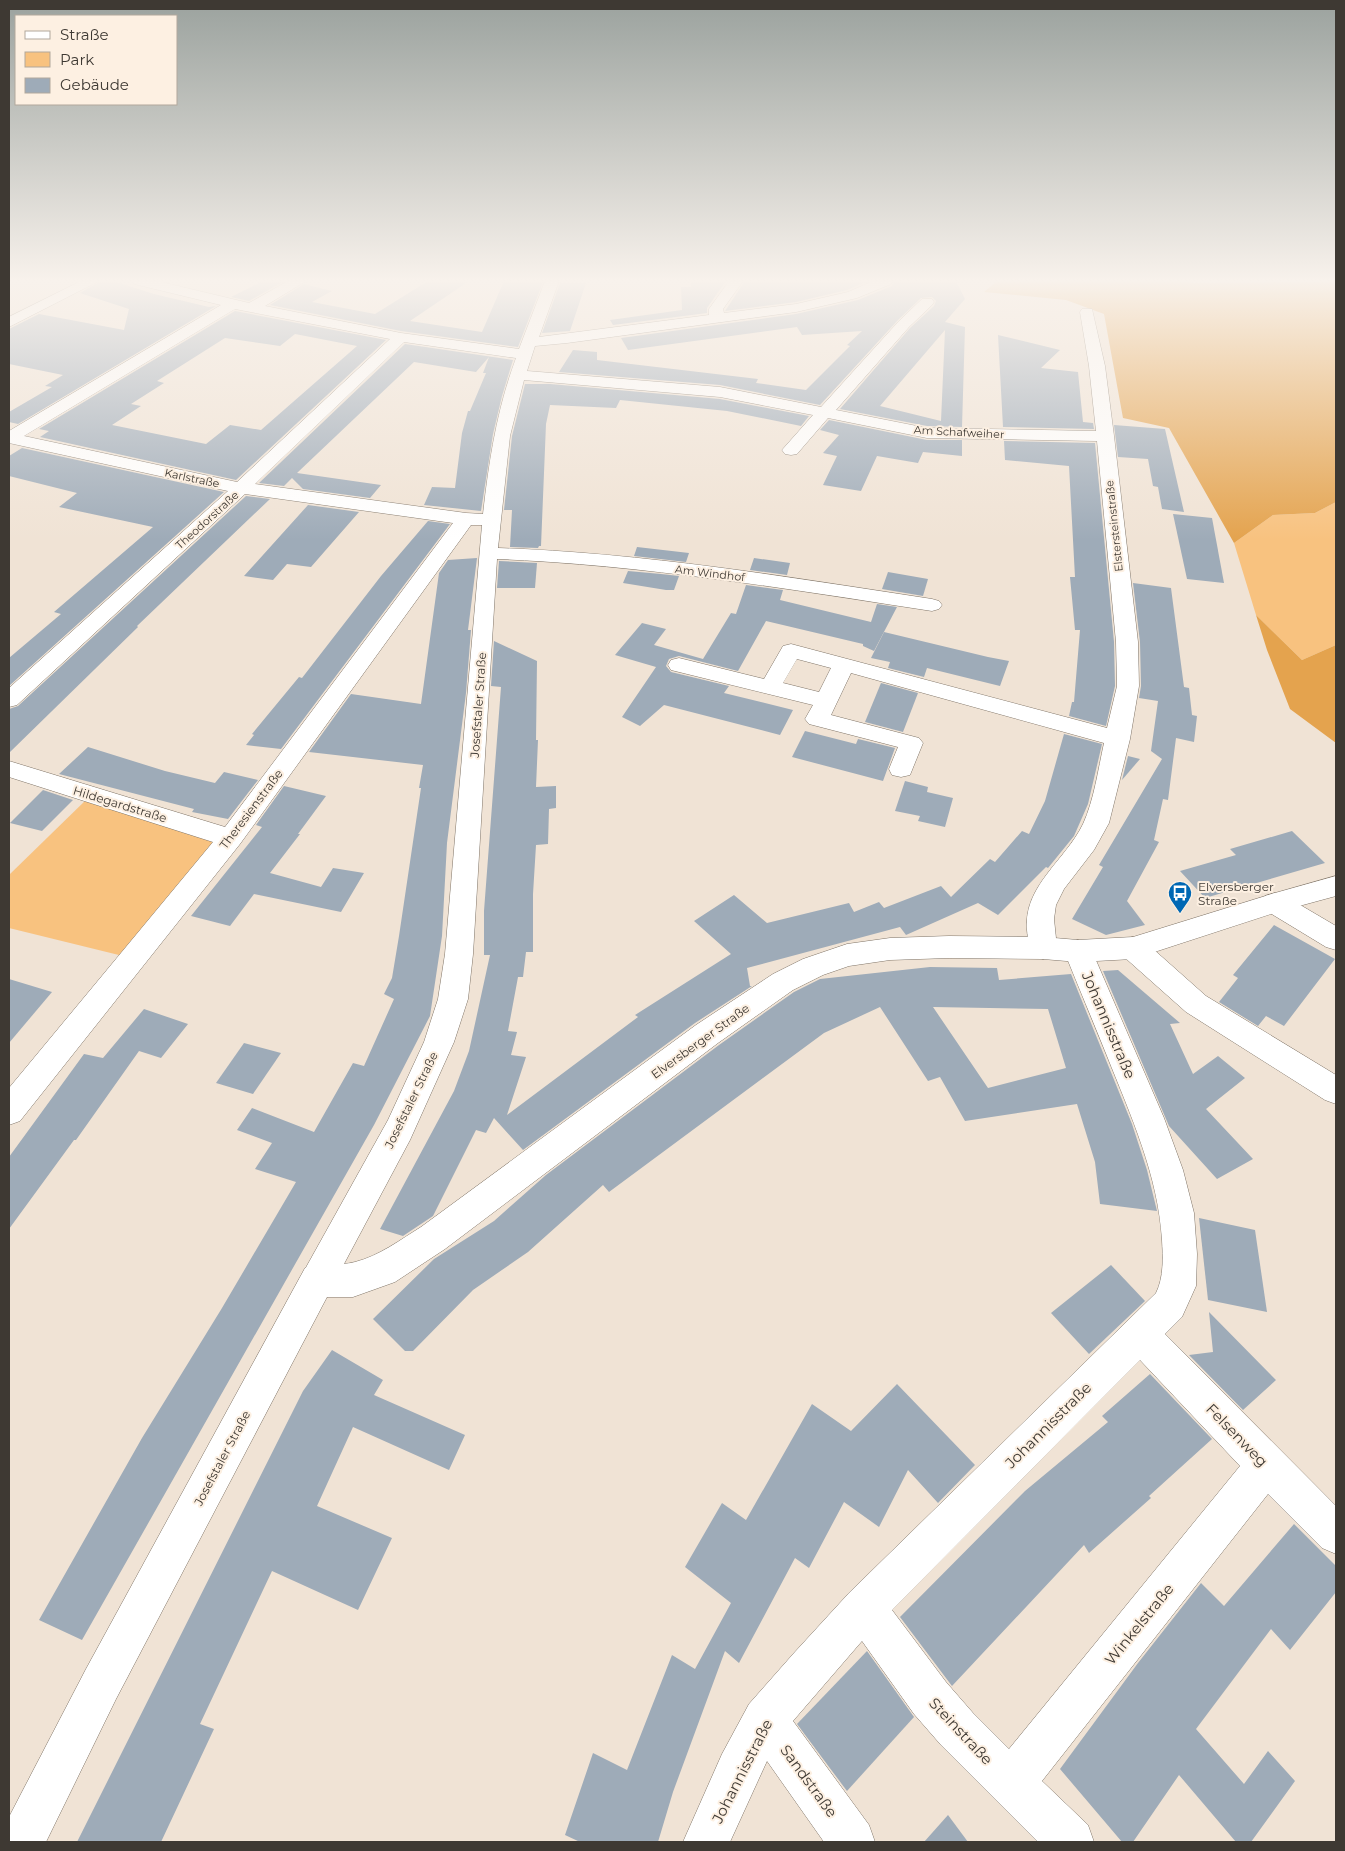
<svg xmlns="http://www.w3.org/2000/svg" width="1345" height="1851" font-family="Montserrat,sans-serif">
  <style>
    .green { fill: #f8c27f }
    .forest { fill: #e4a34e }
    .building { fill: #9eabb8; fill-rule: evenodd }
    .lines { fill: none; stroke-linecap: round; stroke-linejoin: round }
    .minor-casing { stroke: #807568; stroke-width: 1 }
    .major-casing { stroke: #807568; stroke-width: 1 }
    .minor { fill: #fff; fill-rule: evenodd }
    .major { fill: #fff; fill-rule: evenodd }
    .labels { text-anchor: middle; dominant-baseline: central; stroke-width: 4; stroke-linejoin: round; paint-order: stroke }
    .far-street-label { font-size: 11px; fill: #3e3933; stroke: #fdf0e2 }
    .street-label { font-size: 12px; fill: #3e3933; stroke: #fdf0e2 }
    .poi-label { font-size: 12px; fill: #3e3933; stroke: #fdf0e2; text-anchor: start }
    .near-street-label { font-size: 15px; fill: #3e3933; stroke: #fdf0e2 }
  </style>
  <rect width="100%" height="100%" fill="#f0e3d5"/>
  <g class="green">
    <polygon points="1336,502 1336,645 1302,660 1256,615 1234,543 1273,515 1315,513"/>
    <polygon points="88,798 225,838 127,957 9,928 9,875"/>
  </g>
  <g class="forest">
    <polygon points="997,281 1180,281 1194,283 1336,281 1336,502 1315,513 1273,515 1234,543 1169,428 1123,418 1104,314 1066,300 984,292"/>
    <polygon points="1256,615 1302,660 1336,645 1336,743 1290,709 1267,650"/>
  </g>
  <g class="building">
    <polygon points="101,281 113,281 154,294 209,307 216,306 18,424 9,422 9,412 52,387 45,386 63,375 9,364 9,329 39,314 124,330 129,309 80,293"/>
    <polygon points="263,281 284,281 249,301 231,297"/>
    <polygon points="428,281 469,281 410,321 482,332 504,281 543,282 518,347 401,331 270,305 304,284 332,291 312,302 375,314"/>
    <polygon points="691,281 726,281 707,308 707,313 613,325 610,320 682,310 681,287 691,287"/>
    <polygon points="745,281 868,281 847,290 796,302 725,311"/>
    <path d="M 895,281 L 956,281 L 965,299 L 945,322 L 965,327 L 962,427 L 927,426 L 840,409 L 910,328 L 934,306 L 936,301 L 932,297 L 921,298 L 898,320 L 820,405 L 720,385 L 559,372 L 573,350 L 597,352 L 597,360 L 758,379 L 756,383 L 806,390 L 850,346 L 847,345 L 862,331 L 802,335 L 797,327 L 628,350 L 621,338 L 796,314 L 858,300 L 892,286 ZM 945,330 L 941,421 L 880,406 Z"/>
    <polygon points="560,283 586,283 570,331 542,333"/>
    <path d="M 235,311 L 386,340 L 236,480 L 40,437 L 49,431 L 39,429 ZM 295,334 L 357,346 L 261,430 L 230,425 L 206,444 L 112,425 L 141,406 L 131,404 L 164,383 L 157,381 L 225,338 L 280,346 Z"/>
    <polygon points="998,335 1060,350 1041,368 1078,372 1083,422 1093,423 1094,429 1003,427"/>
    <polygon points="405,344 513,360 502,396 493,434 481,511 424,505 432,487 455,488 462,433 468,411 470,411 486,373 483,373 489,357 476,372 414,362 297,473 381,485 370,498 303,489 292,478 284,486 259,483"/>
    <polygon points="525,384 550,384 720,399 809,416 801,426 727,411 620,400 616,408 550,405 546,424 541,546 539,546 538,548 510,547 512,510 504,510 512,436"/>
    <polygon points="829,420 927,440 962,440 962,456 923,452 918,463 877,456 861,491 823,485 837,456 823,453 839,435 820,430"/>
    <polygon points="1114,425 1165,429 1184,512 1162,509 1158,487 1153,486 1148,459 1118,457"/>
    <polygon points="1004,441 1095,443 1114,642 1115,686 1106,726 1069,716 1072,702 1074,702 1080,630 1075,630 1070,577 1075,577 1069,466 1005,460"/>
    <polygon points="22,448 224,492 9,686 9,658 61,614 54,612 153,527 59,507 77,493 9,476 9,456"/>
    <polygon points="246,496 270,499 137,626 138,627 9,753 9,709 18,706"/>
    <polygon points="308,505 359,512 311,567 287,564 273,580 244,576"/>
    <polygon points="1173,514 1212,518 1224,583 1187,579"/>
    <polygon points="428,521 450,524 281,749 246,745 254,735 252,734 299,677 302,678 381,576"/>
    <polygon points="637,547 689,553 686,562 634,556"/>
    <polygon points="477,558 468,630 471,630 466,693 447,843 442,936 430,1016 374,1125 82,1640 39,1620 142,1438 222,1308 296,1182 255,1169 272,1143 237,1130 252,1108 314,1132 353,1063 364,1066 394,999 384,994 392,978 399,936 421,788 419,788 423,765 309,752 351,694 421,704 439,573 448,560"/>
    <polygon points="754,558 790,563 787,575 750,570"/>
    <polygon points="499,561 537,563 535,588 497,588"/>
    <polygon points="628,571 661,574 679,576 674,590 666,590 623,583"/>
    <polygon points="888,572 928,579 923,596 882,589"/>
    <polygon points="1133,583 1171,588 1184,687 1189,688 1192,715 1197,716 1194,742 1176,738 1168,800 1163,799 1154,840 1159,842 1127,901 1145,925 1106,935 1072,919 1103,867 1099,865 1162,759 1151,751 1158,701 1139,698 1141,686 1140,642"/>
    <polygon points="746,585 783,590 780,600 871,622 877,604 897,607 874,651 863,646 863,644 766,621 738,671 679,656 669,659 666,666 671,672 729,686 724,693 793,710 780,735 664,705 640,726 622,717 656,667 615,655 642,623 666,629 654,645 703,659 731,613 736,614"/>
    <polygon points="884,632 988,657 1009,661 1000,686 927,668 924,677 888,668 890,662 871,658"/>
    <polygon points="494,641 537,661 536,740 538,740 536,787 556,786 556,808 549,809 548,844 536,845 533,894 533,952 526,952 523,977 518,977 508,1031 517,1032 511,1055 526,1057 507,1115 638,1017 635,1015 731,954 694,921 734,895 767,923 849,903 854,912 879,902 884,908 941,886 951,897 990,859 995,862 1022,831 1029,834 1045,801 1064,734 1102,744 1088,804 1074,836 1048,868 1046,867 998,915 978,903 906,935 900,927 747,968 750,986 752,986 695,1023 523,1150 494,1118 486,1133 476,1130 433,1216 403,1236 380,1229 454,1091 469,1051 490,955 484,955 484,911 501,687 491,686"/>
    <polygon points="881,683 918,693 903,732 865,722"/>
    <polygon points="805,731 856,744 858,739 895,748 883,781 792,757"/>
    <polygon points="88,747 165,771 215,783 224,772 258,780 228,819 192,812 194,809 59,774"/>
    <polygon points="1128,756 1140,759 1122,780"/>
    <polygon points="905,781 928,787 927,792 953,798 945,827 918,821 920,816 895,811"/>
    <polygon points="284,786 326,796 298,834 300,834 270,873 321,887 333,868 364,873 341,912 254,894 230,926 191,916 262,827 256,825"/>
    <polygon points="43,790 73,800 42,831 10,823"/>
    <polygon points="1292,831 1325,863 1205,898 1180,871 1236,855 1230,849"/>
    <polygon points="1274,925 1335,959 1284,1026 1266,1016 1258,1026 1219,1002 1238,978 1233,975"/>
    <path d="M 930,967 L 997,968 L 999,980 L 1071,974 L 1132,1124 L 1147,1170 L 1157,1211 L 1100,1204 L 1095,1162 L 1077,1104 L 965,1121 L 940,1077 L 928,1081 L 880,1007 L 824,1033 L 609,1192 L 603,1185 L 528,1252 L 473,1290 L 413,1351 L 405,1351 L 373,1319 L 434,1259 L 494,1221 L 546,1175 L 719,1045 L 794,992 L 820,979 ZM 933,1007 L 1048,1009 L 1066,1068 L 988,1088 Z"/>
    <polygon points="1118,970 1180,1023 1170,1024 1193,1074 1218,1056 1245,1078 1206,1109 1253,1159 1217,1179 1169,1126 1103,971"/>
    <polygon points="9,979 52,992 9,1043"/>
    <polygon points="144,1009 188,1024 161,1058 139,1051 76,1140 74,1140 9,1229 9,1157 84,1054 103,1058"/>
    <polygon points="244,1043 281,1053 253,1094 216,1083"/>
    <polygon points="1199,1218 1255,1230 1267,1312 1208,1300"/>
    <polygon points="1111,1265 1145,1301 1089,1354 1051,1313"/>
    <polygon points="1209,1312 1276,1380 1243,1410 1189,1355 1213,1352"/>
    <polygon points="332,1350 383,1380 374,1395 465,1435 449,1470 353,1427 317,1506 392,1538 358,1610 272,1571 200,1724 214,1729 161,1842 77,1842 303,1391"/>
    <polygon points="1150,1374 1212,1439 1149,1496 1151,1498 1089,1553 1084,1545 952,1686 900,1617 1025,1491 1108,1422 1102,1416"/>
    <polygon points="897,1384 975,1465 938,1503 908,1470 879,1527 844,1502 809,1568 795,1558 739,1663 725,1651 673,1792 658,1842 580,1842 565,1835 593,1753 627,1770 672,1655 695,1669 731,1603 685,1567 722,1503 746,1520 812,1404 851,1431"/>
    <polygon points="1294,1524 1336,1566 1336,1592 1290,1650 1271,1629 1196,1729 1244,1784 1268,1751 1295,1781 1251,1842 1236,1842 1179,1775 1133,1842 1122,1842 1060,1769 1138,1663 1201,1583 1224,1606"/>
    <polygon points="867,1651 914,1717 847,1791 797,1724"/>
    <polygon points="948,1815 968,1842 924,1842"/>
  </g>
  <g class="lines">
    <g class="minor-casing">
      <g id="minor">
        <polygon points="81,281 99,281 9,327 9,317"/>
        <path d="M 132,281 L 157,281 L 249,303 L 288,281 L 306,281 L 265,306 L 401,333 L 519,349 L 545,281 L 559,281 L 539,337 L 709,315 L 709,309 L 729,281 L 743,281 L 723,309 L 724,313 L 796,304 L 848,292 L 873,281 L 893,281 L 891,284 L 857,298 L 796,312 L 567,343 L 535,346 L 527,371 L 720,387 L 821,407 L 899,321 L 922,299 L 932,299 L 934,302 L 932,305 L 909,327 L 836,410 L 927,428 L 1096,431 L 1089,366 L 1080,312 L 1082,309 L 1092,309 L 1105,366 L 1114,436 L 1138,642 L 1139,686 L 1130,739 L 1109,823 L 1094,850 L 1064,889 L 1056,905 L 1054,919 L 1057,948 L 1053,956 L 1043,959 L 1033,956 C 1029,947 1028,940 1027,930 C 1023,886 1065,861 1083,824 C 1094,800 1098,770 1104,743 L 851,673 L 831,715 L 919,738 L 923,743 L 910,775 L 901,777 L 892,775 L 889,769 L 898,747 L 809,724 L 805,719 L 813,705 L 671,670 L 668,665 L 671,660 L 679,658 L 764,679 L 783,646 L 791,644 L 1107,728 L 1117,686 L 1116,642 L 1097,441 L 927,438 L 828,418 L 797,454 L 791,455 L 785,454 L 782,450 L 813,415 L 720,397 L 524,380 L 510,436 L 498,548 C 644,553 788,577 932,599 L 939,601 L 942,605 L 939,609 L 932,611 C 788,589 644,565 497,559 L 473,954 L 468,999 L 454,1042 L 410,1140 L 329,1292 L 317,1297 L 305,1292 L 299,1280 L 388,1120 L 424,1042 L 438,999 L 445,954 L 482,525 L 471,525 L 240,844 L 20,1121 L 9,1125 L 9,1088 L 213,842 L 9,777 L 9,761 L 225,827 L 453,523 L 245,494 L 17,705 L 9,707 L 9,688 L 228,491 L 9,443 L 9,431 L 221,305 L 134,284 ZM 235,309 L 390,339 L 237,482 L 24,436 ZM 404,342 L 516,358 C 497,409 489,460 483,514 L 466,513 L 255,484 ZM 797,659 L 831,668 L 819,692 L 783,683 Z"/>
        <polygon points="1275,893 1285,896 1336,926 1336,950 1326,947 1265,910 1261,903 1265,896"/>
        <polygon points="1133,937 1143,940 1206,996 1336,1075 1336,1104 1325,1100 1186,1012 1123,956 1119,948 1123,940"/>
        <path d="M 1078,940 L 1088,943 L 1092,951 L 1164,1118 L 1183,1170 L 1194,1213 L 1197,1254 L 1196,1286 L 1182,1317 L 1165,1334 L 1336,1506 L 1336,1554 L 1322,1548 L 1268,1494 L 1042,1781 L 1088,1825 L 1094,1842 L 1038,1842 L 941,1745 L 914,1714 L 862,1641 L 793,1721 L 869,1825 L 875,1842 L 824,1842 L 767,1761 L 730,1842 L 683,1842 L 722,1754 L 749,1704 L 794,1653 L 849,1593 L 1156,1293 C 1164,1277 1163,1257 1162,1240 C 1158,1175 1131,1116 1107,1056 C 1093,1021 1078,986 1064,951 L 1068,943 ZM 1140,1360 L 1240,1466 L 1009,1749 L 973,1713 L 946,1682 L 892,1610 Z"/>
      </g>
    </g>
    <g class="major-casing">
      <path id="major" d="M 1336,876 L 1336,896 L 1277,912 L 1133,959 L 1078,962 L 1043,959 L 949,958 L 890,960 L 849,966 L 823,975 L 793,990 L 718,1043 L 445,1249 L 395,1282 L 353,1297 L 327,1297 L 116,1699 L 46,1842 L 9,1842 L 9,1817 L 86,1669 L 305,1268 C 323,1260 338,1267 355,1262 C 379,1256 400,1240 421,1227 L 696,1025 L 773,974 L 803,959 L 847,944 L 890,938 L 949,936 L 1043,937 L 1078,940 L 1133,937 L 1275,893 Z"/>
    </g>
    <use href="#minor" class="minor"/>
    <use href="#major" class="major"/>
  </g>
  <linearGradient id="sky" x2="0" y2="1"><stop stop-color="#9ba29e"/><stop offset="0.52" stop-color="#f8f2ec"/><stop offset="1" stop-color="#f8f2ec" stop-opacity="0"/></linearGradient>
  <rect width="1345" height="540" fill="url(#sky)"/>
  <defs>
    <g id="bus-pin" transform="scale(1.25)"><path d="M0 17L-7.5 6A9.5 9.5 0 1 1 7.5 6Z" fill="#0068b4" stroke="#fdf0e2"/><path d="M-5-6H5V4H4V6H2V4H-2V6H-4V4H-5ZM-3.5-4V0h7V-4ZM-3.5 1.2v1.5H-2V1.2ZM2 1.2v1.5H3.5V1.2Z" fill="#fff"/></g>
  </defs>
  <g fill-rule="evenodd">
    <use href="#bus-pin" x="1180" y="893"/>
  </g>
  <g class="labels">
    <g class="far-street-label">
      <text transform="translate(959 432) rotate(3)">Am Schafweiher</text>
      <text transform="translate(192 478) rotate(12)">Karlstraße</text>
      <text transform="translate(207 520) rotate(-42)">Theodorstraße</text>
      <text transform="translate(1114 526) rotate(-96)">Elstersteinstraße</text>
      <text transform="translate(710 573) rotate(7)">Am Windhof</text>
    </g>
    <g class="street-label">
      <text transform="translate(478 705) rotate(-86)">Josefstaler Straße</text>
      <text transform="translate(120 804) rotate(17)">Hildegardstraße</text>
      <text transform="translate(251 809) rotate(-53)">Theresienstraße</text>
      <text transform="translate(700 1041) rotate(-36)">Elversberger Straße</text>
      <text transform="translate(411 1100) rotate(-64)">Josefstaler Straße</text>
      <text transform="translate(222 1458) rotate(-62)">Josefstaler Straße</text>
    </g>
    <g class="poi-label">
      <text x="1198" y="886">Elversberger<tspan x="1198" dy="14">Straße</tspan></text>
    </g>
    <g class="near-street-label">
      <text transform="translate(1109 1025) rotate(67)">Johannisstraße</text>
      <text transform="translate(1048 1425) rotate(-45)">Johannisstraße</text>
      <text transform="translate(1237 1435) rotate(46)">Felsenweg</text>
      <text transform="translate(1139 1624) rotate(-51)">Winkelstraße</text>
      <text transform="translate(961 1731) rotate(47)">Steinstraße</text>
      <text transform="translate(742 1771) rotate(-63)">Johannisstraße</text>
      <text transform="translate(809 1781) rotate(54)">Sandstraße</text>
    </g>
  </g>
  <rect width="1345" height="1851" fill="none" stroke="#3e3933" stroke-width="20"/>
  <rect x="15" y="15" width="162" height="90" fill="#fdf0e2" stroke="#b1a79c"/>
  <rect x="25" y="31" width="25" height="8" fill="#ffffff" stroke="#b1a79c"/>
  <text x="60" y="40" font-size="15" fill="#3e3933">Straße</text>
  <rect x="25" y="52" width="25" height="15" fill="#f8c27f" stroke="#b1a79c"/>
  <text x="60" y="65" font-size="15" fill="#3e3933">Park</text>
  <rect x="25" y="78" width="25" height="15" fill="#9eabb8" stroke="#b1a79c"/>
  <text x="60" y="90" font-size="15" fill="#3e3933">Gebäude</text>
</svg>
